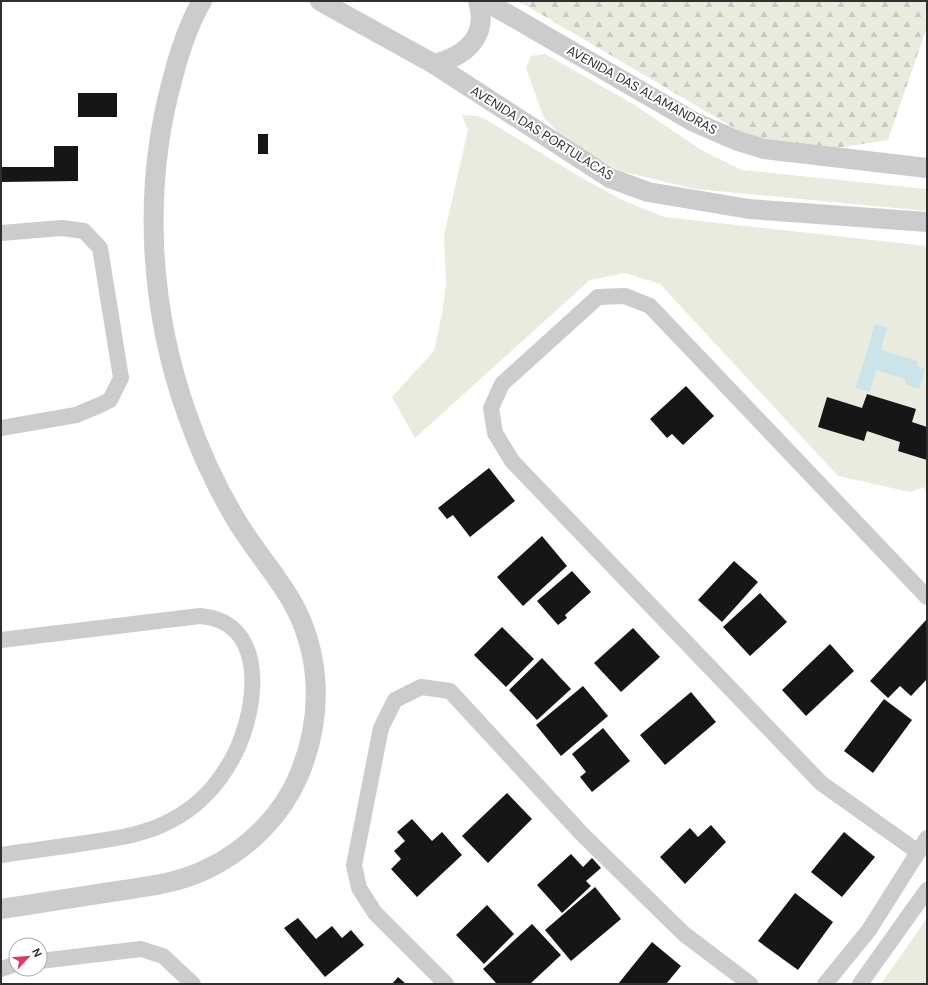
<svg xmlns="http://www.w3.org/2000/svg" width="928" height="985" font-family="'DM Sans',sans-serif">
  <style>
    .green { fill: #e8ebde }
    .forest { fill: url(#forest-firs) }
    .water { fill: #cbe4ea }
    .building { fill: #161616 }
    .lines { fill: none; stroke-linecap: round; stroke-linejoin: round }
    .minor { stroke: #ccc; stroke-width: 16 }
    .tertiary { stroke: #ccc; stroke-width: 20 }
    .labels { text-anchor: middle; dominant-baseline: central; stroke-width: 4; stroke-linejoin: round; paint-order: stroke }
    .street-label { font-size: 13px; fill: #2f2f2f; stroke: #fff }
  </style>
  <defs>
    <pattern id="forest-firs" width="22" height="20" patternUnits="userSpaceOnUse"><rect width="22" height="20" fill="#e8ebde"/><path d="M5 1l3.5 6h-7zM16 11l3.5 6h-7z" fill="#c7cabf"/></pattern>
  </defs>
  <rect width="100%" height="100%" fill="#fff"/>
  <g class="green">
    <polygon points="545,54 633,104 703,151 742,170 927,189 927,211 695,189 620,171 564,138 544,118 526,68 531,56"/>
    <polygon points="462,115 478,116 490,122 582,178 622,200 664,217 927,246 927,491 923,487 910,492 838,476 660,284 625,273 590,280 415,438 392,397 434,351 442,314 446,285 444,235 468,130"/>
    <polygon points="927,918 927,984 881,984"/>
  </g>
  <polygon class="forest" points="516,1 927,1 927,27 888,140 837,148 771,150 529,7"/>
  <polygon class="water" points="875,324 887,327 881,350 918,361 917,366 925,369 919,389 906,385 905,379 876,370 870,392 856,388"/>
  <g class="building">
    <rect x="78" y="93" width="39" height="24"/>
    <rect x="258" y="134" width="10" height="20"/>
    <polygon points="54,146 78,146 78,181 1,182 1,167 54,167"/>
    <polygon points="686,386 714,416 683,445 672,434 667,438 650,419"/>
    <polygon points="867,394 916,409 912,422 927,427 927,460 898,451 900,442 867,431 864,441 818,427 827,397 862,408"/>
    <polygon points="489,468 515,501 470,537 453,515 447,519 438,508"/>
    <polygon points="542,536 567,566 523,606 497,577"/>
    <polygon points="734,561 758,582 722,622 698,600"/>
    <polygon points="572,571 591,592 565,615 567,618 558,625 537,601"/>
    <polygon points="760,593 787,622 750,656 723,627"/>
    <polygon points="927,619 927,679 911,696 900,686 888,698 870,681"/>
    <polygon points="502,627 534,659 506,687 474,655"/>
    <polygon points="633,628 660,657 621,692 594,663"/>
    <polygon points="830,644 854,671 806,716 782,690"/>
    <polygon points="542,658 571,689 537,720 509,690"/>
    <polygon points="583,686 608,716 561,756 536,725"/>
    <polygon points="691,692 716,722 665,765 640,735"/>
    <polygon points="884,699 912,720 873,773 844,751"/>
    <polygon points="603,728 630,761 592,792 580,777 586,772 572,754"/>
    <polygon points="507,793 532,819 488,863 462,836"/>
    <polygon points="412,819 432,841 442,832 462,855 417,897 391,869 401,859 394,851 405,841 397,832"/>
    <polygon points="711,825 726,842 685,884 660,857 690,828 698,837"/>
    <polygon points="844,832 875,857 842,897 811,872"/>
    <polygon points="571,854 583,867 592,858 601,868 586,881 591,886 562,913 537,885"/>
    <polygon points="595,887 621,919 571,961 545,930"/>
    <polygon points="795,893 833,922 798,970 758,941"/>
    <polygon points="487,905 514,934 484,964 456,935"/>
    <polygon points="298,918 316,939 332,926 342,938 351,930 364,945 325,977 284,928"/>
    <polygon points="532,924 561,955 530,984 497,984 483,969"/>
    <polygon points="652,942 681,966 666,984 618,984"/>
    <polygon points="398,977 406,984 392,984"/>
  </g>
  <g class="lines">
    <g class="minor">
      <polyline points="1,233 62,228 84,231 100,248 121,378 110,400 100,405 76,415 1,428"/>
      <path d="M 1,640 L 200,616 C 274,622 256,722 228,766 C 215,788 195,808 172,820 C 143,836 111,839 79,844 C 53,848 27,851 1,855"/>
      <polyline points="918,852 821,783 512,461 495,433 491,408 502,384 598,297 625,296 650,306 927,597"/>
      <polyline points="40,961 141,949 163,956 193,984"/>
      <polyline points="1,969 16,964"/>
      <polyline points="446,984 375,913 359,888 354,865 381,728 395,700 421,687 450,691 582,834 684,934 750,984"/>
      <polyline points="825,984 869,930 927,838"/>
      <polyline points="860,984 927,890"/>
    </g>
    <g class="tertiary">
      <polyline points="320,1 434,64 610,178 648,192 749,209 927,222"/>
      <polyline points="485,1 694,122 738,141 764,149 927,168"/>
      <path d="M 434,64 C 466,56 489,36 478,1"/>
      <path d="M 1,909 C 38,903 74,898 111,892 C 144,887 177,884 207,869 C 247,850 282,816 299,775 C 323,718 322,654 291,600 C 275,573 254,549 238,523 C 218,490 201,454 188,417 C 149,309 142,188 173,77 C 180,50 188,25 202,1"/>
    </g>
  </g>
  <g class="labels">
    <g class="street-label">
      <text transform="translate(642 90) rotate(29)">AVENIDA DAS ALAMANDRAS</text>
      <text transform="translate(542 133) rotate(32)">AVENIDA DAS PORTULACAS</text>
    </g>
  </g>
  <rect width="928" height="985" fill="none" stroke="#2f2f2f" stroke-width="4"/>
  <g transform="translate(28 957) rotate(64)"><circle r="19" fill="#ffffff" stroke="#acacac"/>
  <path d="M0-3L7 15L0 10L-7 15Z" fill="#db3c67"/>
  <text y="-6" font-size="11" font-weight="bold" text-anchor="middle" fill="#2f2f2f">N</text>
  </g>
</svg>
